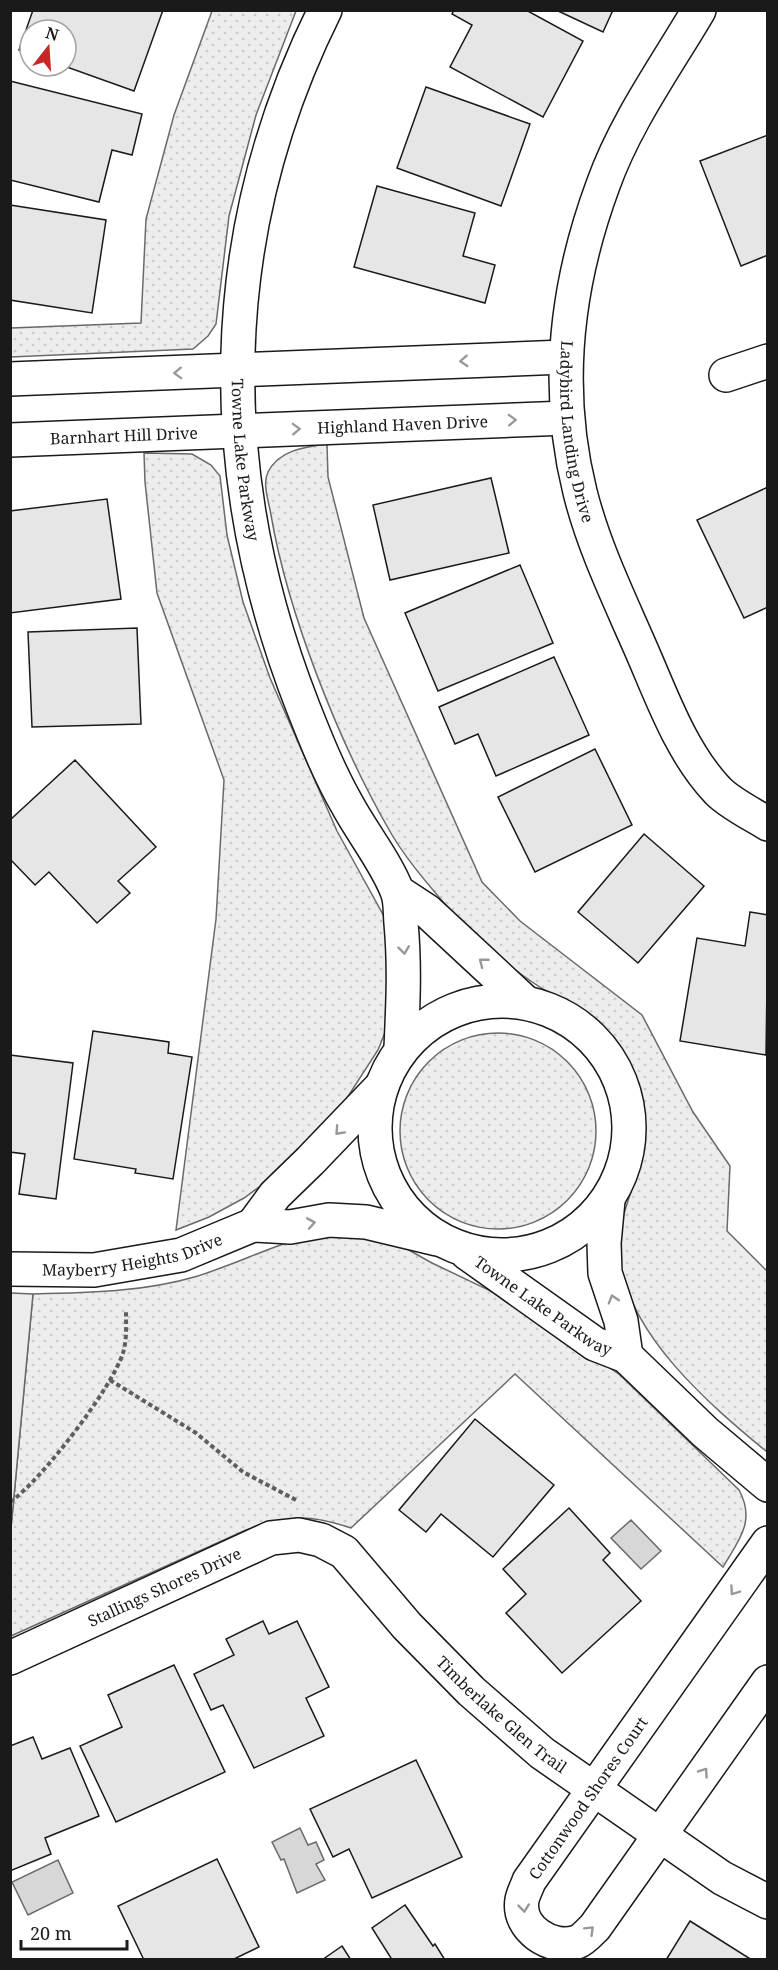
<svg xmlns="http://www.w3.org/2000/svg" width="778" height="1970" font-family="'Noto Serif',serif">
  <style>
    .grass { fill: url(#grass-dots); stroke: #6a6a6a; stroke-width: 1.5 }
    .built { fill: #ededed; stroke: #6a6a6a; stroke-width: 1.5 }
    .water { fill: #d7d7d7; stroke: #6a6a6a; stroke-width: 1.5 }
    .building { fill: #e6e6e6; stroke: #1a1a1a; stroke-width: 1.5 }
    .lines { fill: none; stroke-linecap: round; stroke-linejoin: round }
    .minor-casing { stroke: #1a1a1a; stroke-width: 36 }
    .path { stroke: #5f5f5f; stroke-width: 4; stroke-dasharray: 4.5 3; stroke-linecap: butt }
    .minor { stroke: #fff; stroke-width: 33 }
    .oneway { stroke: #989898 }
    .labels { text-anchor: middle; dominant-baseline: central; stroke-width: 4.5; stroke-linejoin: round; paint-order: stroke }
    .street-label { font-size: 16px; fill: #1a1a1a; stroke: #fff }
  </style>
  <defs>
    <pattern id="grass-dots" width="8" height="8" patternUnits="userSpaceOnUse" patternTransform="scale(1.5)"><rect width="8" height="8" fill="#ededed"/><path d="M2 2h.1M6 6h.1" fill="none" stroke="#cbcbcb" stroke-width="1.8" stroke-linecap="round"/></pattern>
  </defs>
  <rect width="100%" height="100%" fill="#fff"/>
  <g class="grass">
    <polygon points="212,11 296,11 256,115 229,216 216,324 208,336 193,349 11,357 11,328 141,323 146,219 174,115"/>
    <path d="M 327,444 L 328,477 L 364,618 L 482,882 L 520,921 L 642,1015 L 693,1112 L 730,1166 L 727,1231 L 767,1271 L 767,1452 C 710,1405 625,1333 619,1253 C 617,1223 631,1196 638,1168 C 646,1128 643,1083 619,1049 C 601,1024 577,1011 552,995 C 517,973 483,948 456,917 C 433,890 405,859 388,828 C 338,740 288,614 271,515 C 269,502 262,484 268,472 C 279,450 305,447 327,444 Z"/>
    <polygon points="144,453 192,454 211,465 220,476 227,535 243,602 270,678 337,831 386,920 392,1015 378,1050 336,1115 277,1174 244,1198 209,1217 176,1230 216,919 224,780 157,593 145,482"/>
    <circle cx="498" cy="1131" r="98"/>
    <path d="M 324,1232 L 391,1240 L 432,1263 L 520,1305 L 620,1375 L 739,1490 C 756,1521 739,1540 723,1567 L 515,1374 L 351,1528 C 306,1513 291,1516 246,1530 L 11,1636 L 11,1528 L 33,1294 C 88,1293 144,1292 198,1276 C 241,1262 280,1242 324,1232 Z"/>
  </g>
  <polygon class="built" points="11,1293 33,1294 11,1528 10,1293"/>
  <g class="water">
    <polygon points="631,1520 661,1551 641,1569 611,1538"/>
    <polygon points="300,1828 308,1845 316,1842 324,1860 316,1864 325,1880 297,1893 284,1859 281,1860 272,1842"/>
    <polygon points="58,1860 73,1893 28,1915 12,1882"/>
  </g>
  <g class="building">
    <polygon points="33,10 163,10 134,91 64,66 66,30 30,30 30,54 19,50"/>
    <polygon points="454,10 526,10 583,41 543,117 450,67 472,25 452,14"/>
    <polygon points="556,10 613,10 603,32"/>
    <polygon points="10,81 142,114 132,155 112,150 99,202 10,180"/>
    <polygon points="426,87 530,124 501,206 397,168"/>
    <polygon points="768,135 768,255 741,266 700,161"/>
    <polygon points="377,186 475,213 463,256 495,265 485,303 354,267"/>
    <polygon points="10,205 106,220 92,313 10,300"/>
    <polygon points="491,478 509,553 390,580 373,505"/>
    <polygon points="768,487 768,607 744,618 697,520"/>
    <polygon points="107,499 121,599 10,613 10,511"/>
    <polygon points="520,565 553,643 438,691 405,613"/>
    <polygon points="137,628 141,724 32,727 28,632"/>
    <polygon points="554,657 589,735 496,776 478,734 455,744 439,707"/>
    <polygon points="595,749 632,825 535,872 498,797"/>
    <polygon points="75,760 156,847 118,881 130,893 97,923 49,872 35,885 10,859 10,820"/>
    <polygon points="644,834 704,886 638,963 578,912"/>
    <polygon points="750,912 768,915 766,1055 680,1041 697,938 745,946"/>
    <polygon points="93,1031 169,1042 168,1053 192,1057 173,1179 135,1173 136,1169 74,1159"/>
    <polygon points="10,1055 73,1063 56,1199 19,1194 25,1154 10,1152"/>
    <polygon points="475,1419 554,1485 493,1557 441,1514 426,1532 399,1510"/>
    <polygon points="569,1508 610,1553 603,1560 641,1601 562,1673 506,1613 526,1594 503,1569"/>
    <polygon points="263,1621 269,1634 297,1621 329,1687 306,1698 324,1736 254,1768 223,1705 211,1710 194,1674 234,1655 226,1639"/>
    <polygon points="174,1665 225,1772 116,1822 80,1746 122,1727 108,1695"/>
    <polygon points="33,1737 42,1759 70,1748 99,1816 45,1838 51,1854 10,1871 10,1746"/>
    <polygon points="416,1760 462,1857 372,1898 349,1849 333,1857 310,1809"/>
    <polygon points="217,1859 259,1947 232,1960 144,1960 118,1906"/>
    <polygon points="405,1905 433,1946 435,1944 445,1960 388,1960 391,1958 372,1928"/>
    <polygon points="690,1921 752,1960 666,1960"/>
    <polygon points="342,1946 351,1960 322,1960"/>
  </g>
  <g class="lines">
    <g class="minor-casing">
      <g id="minor">
        <path id="s1" d="M 325,10 C 213,235 212,475 303,707 C 316,740 330,775 348,806 C 362,832 387,864 397,891 C 401,900 400,913 401,923 C 405,967 403,1004 401,1048"/>
        <path id="s2" d="M 699,10 C 666,66 625,123 603,185 C 566,285 554,388 580,492 C 593,544 616,592 637,640 C 660,691 679,750 718,791 C 731,804 752,814 768,824"/>
        <polyline points="726,375 768,361"/>
        <polyline points="10,379 564,357"/>
        <path id="s3" d="M 10,440 L 567,418"/>
        <polyline points="398,892 427,911 525,1002"/>
        <circle cx="502" cy="1128" r="127"/>
        <polyline points="608,1200 604,1243 605,1273 621,1321 626,1356"/>
        <polyline points="253,1225 275,1195 310,1161 380,1088"/>
        <path id="s4" d="M 467,1253 L 595,1344 L 626,1356 L 705,1432 L 768,1485"/>
        <path id="s5" d="M 10,1269 L 94,1270 L 181,1255 L 253,1225 L 290,1227 L 329,1220 L 366,1222 L 437,1239"/>
        <path d="M 768,1543 L 529,1881 C 527,1887 523,1894 522,1900 C 517,1928 551,1951 577,1942 C 583,1940 590,1932 595,1927 L 768,1682"/>
        <path id="s6" d="M 10,1658 L 271,1538 L 299,1535 L 321,1540 L 344,1552 L 407,1626 L 471,1691 L 542,1753 L 722,1878 L 768,1902"/>
      </g>
    </g>
    <g class="path">
      <polyline points="110,1380 196,1433 243,1472 296,1500"/>
      <path d="M 10,1502 C 41,1481 112,1388 123,1353 C 127,1340 126,1325 126,1312"/>
    </g>
    <use href="#minor" class="minor"/>
  </g>
  <defs><path id="oneway-chevron" d="M-2-3.5L2.5 0L-2 3.5" fill="none" stroke-width="1.6" stroke-linecap="round" stroke-linejoin="round" transform="scale(1.5)"/></defs>
  <g class="oneway">
    <use href="#oneway-chevron" transform="translate(464 361) rotate(177)"/>
    <use href="#oneway-chevron" transform="translate(178 373) rotate(178)"/>
    <use href="#oneway-chevron" transform="translate(512 420) rotate(-2)"/>
    <use href="#oneway-chevron" transform="translate(296 429) rotate(-2)"/>
    <use href="#oneway-chevron" transform="translate(404 950) rotate(83)"/>
    <use href="#oneway-chevron" transform="translate(483 962) rotate(-142)"/>
    <use href="#oneway-chevron" transform="translate(339 1131) rotate(133)"/>
    <use href="#oneway-chevron" transform="translate(311 1223) rotate(-10)"/>
    <use href="#oneway-chevron" transform="translate(613 1299) rotate(-107)"/>
    <use href="#oneway-chevron" transform="translate(734 1591) rotate(125)"/>
    <use href="#oneway-chevron" transform="translate(704 1772) rotate(-55)"/>
    <use href="#oneway-chevron" transform="translate(524 1908) rotate(84)"/>
    <use href="#oneway-chevron" transform="translate(590 1930) rotate(-45)"/>
  </g>
  <g class="labels">
    <g class="street-label">
      <text stroke="none"><textPath href="#s3" startOffset="393">Highland Haven Drive</textPath></text>
      <text stroke="none"><textPath href="#s2" startOffset="452">Ladybird Landing Drive</textPath></text>
      <text stroke="none"><textPath href="#s3" startOffset="114">Barnhart Hill Drive</textPath></text>
      <text stroke="none"><textPath href="#s1" startOffset="464">Towne Lake Parkway</textPath></text>
      <text stroke="none"><textPath href="#s5" startOffset="124">Mayberry Heights Drive</textPath></text>
      <text stroke="none"><textPath href="#s4" startOffset="93">Towne Lake Parkway</textPath></text>
      <text stroke="none"><textPath href="#s6" startOffset="170">Stallings Shores Drive</textPath></text>
      <text stroke="none"><textPath href="#s6" startOffset="591">Timberlake Glen Trail</textPath></text>
      <text transform="translate(588 1798) rotate(-55)">Cottonwood Shores Court</text>
    </g>
  </g>
  <rect width="778" height="1970" fill="none" stroke="#1a1a1a" stroke-width="24"/>
  <g transform="translate(48 48) rotate(17)"><circle r="28" fill="#ffffff" stroke="#a3a3a3" stroke-width="1.5"/>
  <path d="M0-4.5L10 22L0 15L-10 22Z" fill="#c62828"/>
  <text y="-9" font-size="16" font-weight="bold" text-anchor="middle" fill="#1a1a1a">N</text>
  </g>
  <path d="M21 1940v9h106v-9" fill="none" stroke="#1a1a1a" stroke-width="3"/>
  <text x="30" y="1940" font-size="18" fill="#1a1a1a" stroke="#ffffff" stroke-width="4.5" paint-order="stroke">20 m</text>
</svg>
